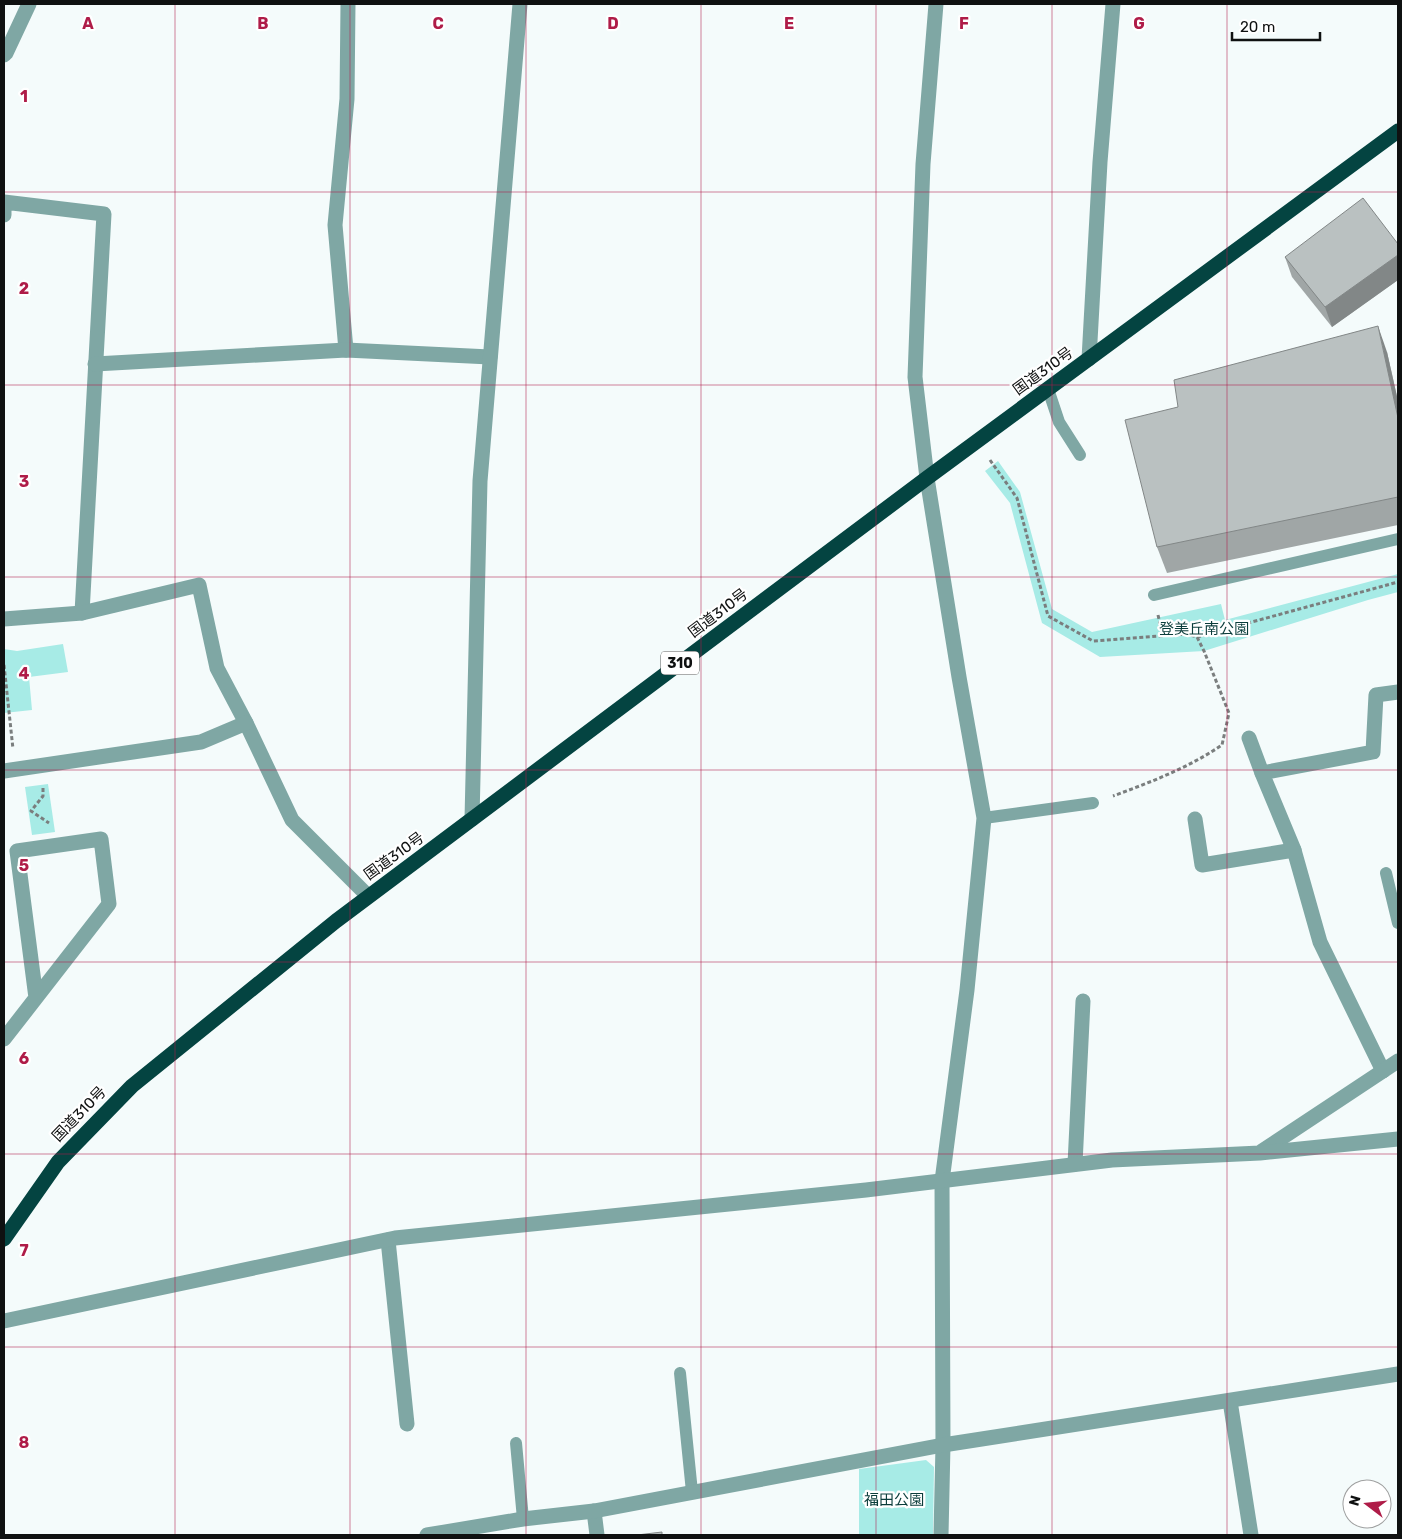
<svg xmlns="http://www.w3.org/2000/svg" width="1402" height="1539" font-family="Rubik,'Noto Sans JP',sans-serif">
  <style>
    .park { fill: #a7ebe6 }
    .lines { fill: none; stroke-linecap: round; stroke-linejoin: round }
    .path { stroke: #7a7e7e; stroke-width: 3; stroke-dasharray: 4 2.5; stroke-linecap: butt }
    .lane { stroke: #7fa7a4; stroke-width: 12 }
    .street { stroke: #7fa7a4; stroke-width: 15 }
    .highway { stroke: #044441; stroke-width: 15 }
    .wall { fill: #a0a6a6 }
    .shaded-wall { fill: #828787 }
    .building { fill: #bac1c1; stroke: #828787 }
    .grid { fill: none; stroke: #af1c48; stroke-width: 1; stroke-opacity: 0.55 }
    .labels { text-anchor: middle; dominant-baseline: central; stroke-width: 4.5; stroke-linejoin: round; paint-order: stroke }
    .shield { fill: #fff; stroke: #575858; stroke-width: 1 }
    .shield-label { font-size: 14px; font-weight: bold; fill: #0f1111 }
    .street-label { font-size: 15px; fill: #0f1111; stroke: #fff }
    .park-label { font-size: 15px; fill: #0b3d3b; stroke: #fff }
    .grid-label { font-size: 16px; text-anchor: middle; font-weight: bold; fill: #af1c48; stroke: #fff; stroke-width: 4.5; stroke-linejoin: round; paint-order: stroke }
  </style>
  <rect width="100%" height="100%" fill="#f4fbfb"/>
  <g class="park">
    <polygon points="998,461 1020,492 1052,609 1092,632 1221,604 1225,620 1398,574 1398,592 1368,600 1204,651 1100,657 1042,623 1010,503 985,471"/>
    <polygon points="63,644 68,672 29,677 32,710 4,713 4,649 17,651"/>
    <polygon points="48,784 55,832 32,835 25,787"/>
    <polygon points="926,1460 934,1467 933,1535 859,1535 859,1469"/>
  </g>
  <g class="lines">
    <g class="path">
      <path d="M 990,460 L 1017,498 L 1048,616 L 1093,641 L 1187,634 L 1197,637 L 1204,651 L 1229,713 L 1222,745 C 1188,768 1151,782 1113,796"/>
      <polyline points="1158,615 1163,636"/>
      <polyline points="1197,637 1398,582"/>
      <polyline points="4,665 13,749"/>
      <polyline points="43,788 43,796 31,811 49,823"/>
    </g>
    <g class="lane">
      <polyline points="1048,389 1059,422 1080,455"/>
      <polyline points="1154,595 1398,539"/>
      <polyline points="984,818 1093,803"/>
      <polyline points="1386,873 1398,923"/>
      <polyline points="680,1373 692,1492"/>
      <polyline points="516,1443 523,1519"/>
    </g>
    <g class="street">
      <polyline points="936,4 923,164 915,377 927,478 959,677 984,818 967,990 942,1181 943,1445 941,1535"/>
      <polyline points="4,55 6,53 29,4"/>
      <polyline points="4,215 4,202 104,214 82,613"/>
      <polyline points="346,350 335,225 347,99 348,4"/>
      <polyline points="1089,359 1100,162 1113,4"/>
      <polyline points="95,364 346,350 490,357"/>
      <polyline points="4,619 82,613 199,585 217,668 246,723 292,820 368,896"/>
      <polyline points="1249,738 1262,773"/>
      <polyline points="4,771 201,742 246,723"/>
      <polyline points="472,819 480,481 520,4"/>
      <polyline points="1195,819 1202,865 1294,850"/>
      <polyline points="4,1039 109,904 101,839 17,851 36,998"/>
      <polyline points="1383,1071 1320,942 1294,850 1262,773 1373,752 1376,695 1398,692"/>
      <polyline points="1262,1151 1398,1061"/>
      <polyline points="1075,1164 1083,1001"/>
      <polyline points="388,1240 407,1424"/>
      <polyline points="4,1321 395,1238 866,1190 1112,1160 1260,1153 1398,1139"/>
      <polyline points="1230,1401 1251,1535"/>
      <polyline points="594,1511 597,1535"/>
      <polyline points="427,1535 523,1519 594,1511 943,1445 1398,1374"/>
    </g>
    <polyline class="highway" points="4,1239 58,1162 132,1086 336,921 927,478 1398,131"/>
  </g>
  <g class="wall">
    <polygon points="1398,244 1398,280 1332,327 1292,277 1285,257"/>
    <polygon points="1387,352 1398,401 1398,525 1167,573 1157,547 1178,407"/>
  </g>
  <g class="shaded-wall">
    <polygon points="1398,255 1398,280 1332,327 1325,307"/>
    <polygon points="1378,326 1387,352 1398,401 1398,418"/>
  </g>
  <g class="building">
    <polygon points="1363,198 1398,244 1398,255 1325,307 1285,257"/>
    <polygon points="1378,326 1398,418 1398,497 1157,547 1125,420 1178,407 1174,380"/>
    <polygon points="662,1532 662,1535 637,1535"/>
  </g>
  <path class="grid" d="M 175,4 L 175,1535M 350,4 L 350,1535M 526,4 L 526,1535M 701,4 L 701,1535M 876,4 L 876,1535M 1052,4 L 1052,1535M 1227,4 L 1227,1535M 4,192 L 1398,192M 4,385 L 1398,385M 4,577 L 1398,577M 4,770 L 1398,770M 4,962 L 1398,962M 4,1154 L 1398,1154M 4,1347 L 1398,1347"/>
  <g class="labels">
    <rect class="shield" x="661" y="651.5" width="38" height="23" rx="4"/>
    <g class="shield-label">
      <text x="680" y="663">310</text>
    </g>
    <g class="street-label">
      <text transform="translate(1043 371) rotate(-36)">国道310号</text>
      <text transform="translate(718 613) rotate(-37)">国道310号</text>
      <text transform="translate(394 856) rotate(-36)">国道310号</text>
      <text transform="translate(79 1114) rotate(-46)">国道310号</text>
    </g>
    <g class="park-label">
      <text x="1204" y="629">登美丘南公園</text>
      <text x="894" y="1500">福田公園</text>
    </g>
  </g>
  <g class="grid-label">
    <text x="88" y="29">A</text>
    <text x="263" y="29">B</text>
    <text x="438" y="29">C</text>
    <text x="613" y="29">D</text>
    <text x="789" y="29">E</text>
    <text x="964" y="29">F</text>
    <text x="1139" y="29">G</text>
    <text x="24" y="102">1</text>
    <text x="24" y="294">2</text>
    <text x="24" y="487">3</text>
    <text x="24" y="679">4</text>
    <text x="24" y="871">5</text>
    <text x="24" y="1064">6</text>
    <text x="24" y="1256">7</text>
    <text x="24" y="1448">8</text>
  </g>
  <rect width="1402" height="1539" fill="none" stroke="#0f1111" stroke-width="10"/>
  <g transform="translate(1367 1504) rotate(286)"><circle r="24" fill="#ffffff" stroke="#9fa0a0"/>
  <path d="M0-4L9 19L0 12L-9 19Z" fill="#af1c48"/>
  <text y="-8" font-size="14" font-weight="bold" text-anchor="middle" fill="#0f1111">N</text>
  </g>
  <path d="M1232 32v8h88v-8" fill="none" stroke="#0f1111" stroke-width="2.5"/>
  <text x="1240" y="32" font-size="15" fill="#0f1111" stroke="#ffffff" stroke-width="4" paint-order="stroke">20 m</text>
</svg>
